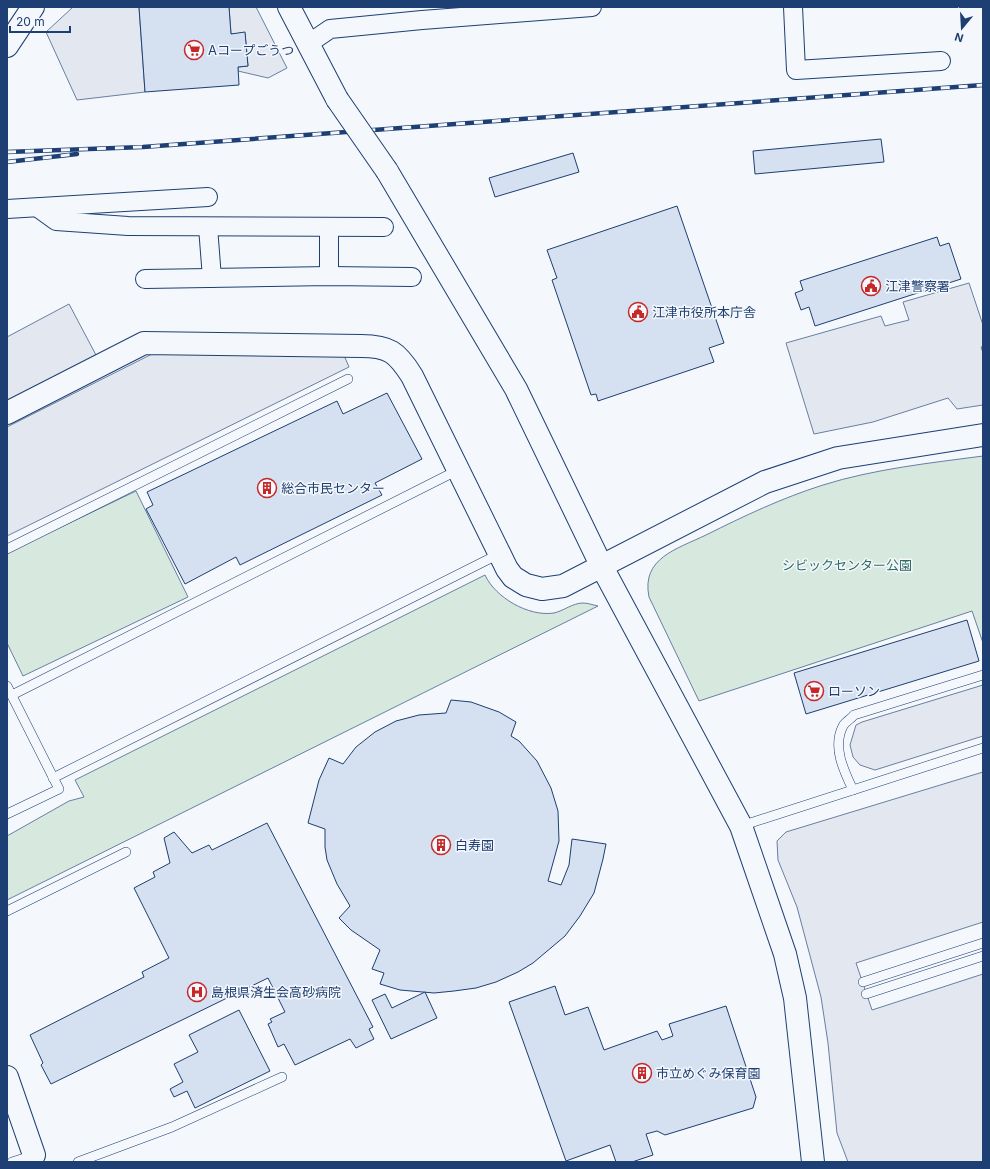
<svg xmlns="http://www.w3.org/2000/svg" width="990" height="1169" font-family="Inter,'Noto Sans JP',sans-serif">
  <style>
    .green { fill: #d7e8df; stroke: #687fa3 }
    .parking { fill: #e3e8f0; stroke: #687fa3 }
    .building { fill: #d5e0f0; stroke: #1d3f73 }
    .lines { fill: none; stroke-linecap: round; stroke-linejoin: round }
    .service-casing { stroke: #1d3f73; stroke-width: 10 }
    .minor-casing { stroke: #1d3f73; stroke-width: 20 }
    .tertiary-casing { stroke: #1d3f73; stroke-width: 24 }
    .trunk-casing { stroke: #1d3f73; stroke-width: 24 }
    .service { stroke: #f4f7fb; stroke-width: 9 }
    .minor { stroke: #f4f7fb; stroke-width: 18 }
    .tertiary { stroke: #f4f7fb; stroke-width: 22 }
    .trunk { stroke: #f4f7fb; stroke-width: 22 }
    .rail-casing { stroke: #1d3f73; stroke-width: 4.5 }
    .rail { stroke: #f4f7fb; stroke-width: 3; stroke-dasharray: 9; stroke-linecap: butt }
    .tertiary-bridge-casing { stroke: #1d3f73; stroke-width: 24; stroke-linecap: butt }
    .tertiary-bridge { stroke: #f4f7fb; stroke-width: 22 }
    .labels { text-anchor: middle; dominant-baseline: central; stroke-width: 3; stroke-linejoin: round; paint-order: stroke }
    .poi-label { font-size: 13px; fill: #1d3f73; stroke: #f4f7fb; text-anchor: start }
    .park-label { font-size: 13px; fill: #2c6c60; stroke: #f4f7fb }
  </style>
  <rect width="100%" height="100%" fill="#f4f7fb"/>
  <g class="green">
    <path d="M 983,456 L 983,643 L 972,611 L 699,701 L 649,597 C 641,558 677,549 706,535 C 744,516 782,498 823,485 C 874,469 930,463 983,456 Z"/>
    <polygon points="136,491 188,597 23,676 7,643 7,553"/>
    <path d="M 485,575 C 495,597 528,617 554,613 C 563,611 573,603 583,603 C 588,603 593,605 598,606 L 7,900 L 7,836 L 69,801 L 84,797 L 75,780 Z"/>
  </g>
  <g class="parking">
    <polygon points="73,7 139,7 145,92 77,100 46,32"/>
    <polygon points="229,7 256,7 287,68 268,78 238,71 238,67 248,66 245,33 231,34"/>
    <polygon points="969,283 983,325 983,346 981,347 983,353 983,405 957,409 948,398 873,422 814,434 786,343 881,316 885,326 909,320 903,302"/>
    <polygon points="69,304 96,355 7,402 7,337"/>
    <polygon points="154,353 343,353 349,367 7,536 7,427"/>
    <polygon points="983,685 983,736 875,770 860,765 853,757 850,745 856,725 862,722"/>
    <polygon points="983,772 983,922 856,963 872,1010 983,974 983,1162 848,1162 837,1133 828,1043 821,997 797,907 778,860 777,841 786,832"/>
  </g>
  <g class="building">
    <polygon points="139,7 229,7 231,34 245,32 248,66 238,67 239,85 145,92"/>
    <polygon points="881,139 884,162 755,174 753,151"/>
    <polygon points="573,153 579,172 495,197 489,178"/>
    <polygon points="677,206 724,343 709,348 714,362 598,401 596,394 591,395 552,280 557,278 547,250"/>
    <polygon points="937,237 940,246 949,243 961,279 815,326 809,307 801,310 795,293 803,290 800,281"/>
    <polygon points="387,393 422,459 375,483 382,495 240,565 236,557 185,584 146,509 153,505 147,492 337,401 343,414"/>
    <polygon points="967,620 979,661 806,714 794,673"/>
    <polygon points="451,700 471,702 499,712 516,722 511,736 519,741 537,761 551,788 558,811 559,841 548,881 561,885 569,865 572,839 606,844 603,859 594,893 580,916 565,936 533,963 518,972 496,982 476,988 454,991 434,993 400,990 380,984 384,973 372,969 380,950 351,930 339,918 350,906 337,884 327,860 325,847 325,829 308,823 319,780 329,758 343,764 356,747 375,732 396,721 419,715 446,713"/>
    <polygon points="267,823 373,1027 369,1029 374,1039 356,1048 350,1039 295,1065 284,1044 278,1047 268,1024 272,1022 270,1019 285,1012 268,978 51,1084 41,1065 43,1063 30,1035 144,977 142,972 169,958 134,888 155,877 153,872 170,863 164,838 174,832 192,853 209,845 212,850"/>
    <polygon points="555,986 565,1015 588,1007 604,1050 657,1031 662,1040 673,1036 669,1024 726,1006 756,1097 753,1108 665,1135 657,1131 646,1134 653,1155 632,1162 616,1162 610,1145 566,1161 509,1002"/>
    <polygon points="425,992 437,1018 391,1039 372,1000 385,994 392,1008"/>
    <polygon points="239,1010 270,1071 195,1108 187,1091 174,1097 170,1089 183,1082 174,1064 198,1052 189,1035"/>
  </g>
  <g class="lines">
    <g class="service-casing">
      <g id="service">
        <polyline points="7,549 348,379"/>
        <polyline points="7,686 59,789 7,814"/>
        <polyline points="12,695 458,470"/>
        <polyline points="53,778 499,554"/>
        <path d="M 853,790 C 844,771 832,747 843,726 C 845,722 851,719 854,715 L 983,675"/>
        <polyline points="741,826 983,748"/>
        <polyline points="7,911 126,852"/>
        <polyline points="863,982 983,943"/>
        <polyline points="866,994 983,956"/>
        <polyline points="12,1162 34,1155"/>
        <polyline points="78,1162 172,1127 282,1077"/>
      </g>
    </g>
    <g class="minor-casing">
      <g id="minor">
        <polyline points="793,7 796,70 941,61"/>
        <polyline points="308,44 330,29 422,20 592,7"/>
        <polyline points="38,208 56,221 128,226 384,227"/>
        <polyline points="7,209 208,197"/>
        <polyline points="208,227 212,278"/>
        <polyline points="329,276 329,227"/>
        <polyline points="145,279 329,276 412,277"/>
      </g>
    </g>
    <g class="tertiary-casing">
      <g id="tertiary">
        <polyline points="289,7 337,99"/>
        <polyline points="387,171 516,389 601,565 741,826 785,954 795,998 813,1162"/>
        <path d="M 7,413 L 144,343 L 361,346 C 389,346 397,352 412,376 L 507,569 L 513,577 L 526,585 L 542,589 L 563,586 L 765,482 L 838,458 L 983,435"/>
        <polyline points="7,1077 34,1155"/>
      </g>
    </g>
    <g class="trunk-casing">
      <polyline id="trunk" points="7,46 33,7"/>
    </g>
    <use href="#service" class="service"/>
    <use href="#minor" class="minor"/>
    <use href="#tertiary" class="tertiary"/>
    <use href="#trunk" class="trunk"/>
    <g class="rail-casing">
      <g id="rail">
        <polyline points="7,152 143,147 983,85"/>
        <polyline points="7,162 77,154"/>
      </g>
    </g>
    <use href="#rail" class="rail"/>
    <g class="tertiary-bridge-casing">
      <polyline id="tertiary-bridge" points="337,99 387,171"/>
    </g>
    <use href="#tertiary-bridge" class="tertiary-bridge"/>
  </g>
  <defs>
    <g id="supermarket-ring" transform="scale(1)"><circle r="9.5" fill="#f4f7fb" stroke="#c62828" stroke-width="1.5"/><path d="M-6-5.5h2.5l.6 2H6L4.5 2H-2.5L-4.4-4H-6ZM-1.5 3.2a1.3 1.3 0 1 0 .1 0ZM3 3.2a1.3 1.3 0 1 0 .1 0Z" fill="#c62828"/></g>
    <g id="civic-ring" transform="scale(1)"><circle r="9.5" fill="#f4f7fb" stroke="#c62828" stroke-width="1.5"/><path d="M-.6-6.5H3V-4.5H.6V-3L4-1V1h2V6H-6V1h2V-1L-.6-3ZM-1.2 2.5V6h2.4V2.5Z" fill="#c62828"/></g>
    <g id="building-ring" transform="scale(1)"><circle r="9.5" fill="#f4f7fb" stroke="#c62828" stroke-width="1.5"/><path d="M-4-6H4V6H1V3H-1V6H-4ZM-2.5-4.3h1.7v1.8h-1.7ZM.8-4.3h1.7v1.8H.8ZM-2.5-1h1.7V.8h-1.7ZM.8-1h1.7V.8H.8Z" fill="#c62828"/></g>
    <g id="hospital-ring" transform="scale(1)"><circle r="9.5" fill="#f4f7fb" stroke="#c62828" stroke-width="1.5"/><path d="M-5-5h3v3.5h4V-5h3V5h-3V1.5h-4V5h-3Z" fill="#c62828"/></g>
  </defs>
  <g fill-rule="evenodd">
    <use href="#supermarket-ring" x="194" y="50"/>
    <use href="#civic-ring" x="871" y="286"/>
    <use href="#civic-ring" x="638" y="312"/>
    <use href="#building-ring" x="267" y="488"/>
    <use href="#supermarket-ring" x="814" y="691"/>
    <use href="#building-ring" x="441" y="845"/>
    <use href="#hospital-ring" x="197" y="992"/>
    <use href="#building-ring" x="642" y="1073"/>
  </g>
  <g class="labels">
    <g class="poi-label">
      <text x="208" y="50">Aコープごうつ</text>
      <text x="885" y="286">江津警察署</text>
      <text x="652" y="312">江津市役所本庁舎</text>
      <text x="281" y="488">総合市民センター</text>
      <text x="828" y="691">ローソン</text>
      <text x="455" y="845">白寿園</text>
      <text x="211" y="992">島根県済生会高砂病院</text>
      <text x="656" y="1073">市立めぐみ保育園</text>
    </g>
    <g class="park-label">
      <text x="847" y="565">シビックセンター公園</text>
    </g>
  </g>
  <rect width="990" height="1169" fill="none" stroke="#1d3f73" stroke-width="16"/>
  <g transform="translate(962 28) rotate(198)" stroke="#f4f7fb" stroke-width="3" paint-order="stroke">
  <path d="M0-3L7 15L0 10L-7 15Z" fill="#1d3f73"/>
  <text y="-6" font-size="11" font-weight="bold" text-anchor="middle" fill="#1d3f73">N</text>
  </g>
  <path d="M10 26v6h60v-6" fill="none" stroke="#1d3f73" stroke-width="2"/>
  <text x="16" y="26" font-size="12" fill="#1d3f73" stroke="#f4f7fb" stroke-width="3" paint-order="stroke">20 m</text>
</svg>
